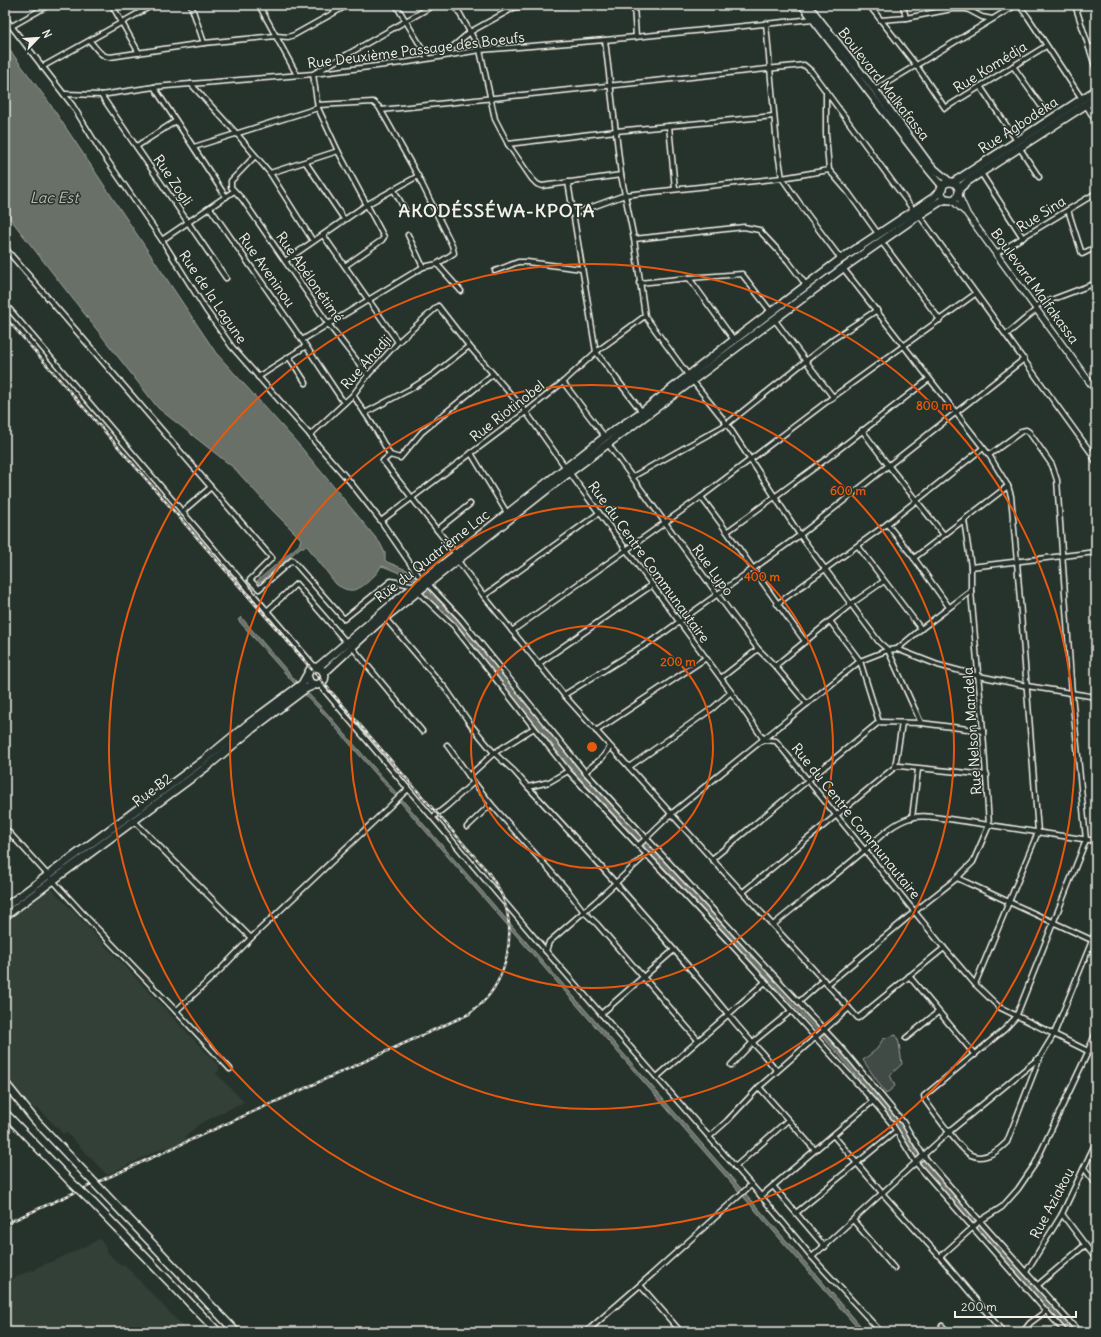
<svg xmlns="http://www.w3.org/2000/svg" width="1101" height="1337" font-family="Delius,sans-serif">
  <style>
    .built { fill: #333f39 }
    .green { fill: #414b45; stroke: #9a9e96 }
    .water { fill: #676f68; stroke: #9fa39b }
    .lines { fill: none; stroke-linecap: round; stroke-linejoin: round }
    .minor-casing { stroke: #f4f1e8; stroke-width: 7 }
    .tertiary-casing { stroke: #f4f1e8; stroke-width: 8 }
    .secondary-casing { stroke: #f4f1e8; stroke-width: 9 }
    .primary-casing { stroke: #f4f1e8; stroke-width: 10 }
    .trunk-casing { stroke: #f4f1e8; stroke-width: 10 }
    .minor { stroke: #26332d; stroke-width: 4 }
    .tertiary { stroke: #26332d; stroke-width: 5.5 }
    .secondary { stroke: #26332d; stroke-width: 6 }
    .primary { stroke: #26332d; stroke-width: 7 }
    .trunk { stroke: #26332d; stroke-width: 7 }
    .rail-casing { stroke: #f4f1e8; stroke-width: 2.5 }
    .rail { stroke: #26332d; stroke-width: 1; stroke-dasharray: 3; stroke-linecap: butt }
    .trunk-bridge-casing { stroke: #f4f1e8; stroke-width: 10; stroke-linecap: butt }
    .trunk-bridge { stroke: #26332d; stroke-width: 7 }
    .ring { fill: none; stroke: #e8590c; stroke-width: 2 }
    .labels { text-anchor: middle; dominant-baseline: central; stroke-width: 3; stroke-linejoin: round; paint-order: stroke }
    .street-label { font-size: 14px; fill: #f4f1e8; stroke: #26332d }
    .water-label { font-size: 15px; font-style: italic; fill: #bcbdb5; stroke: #26332d }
    .district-label { font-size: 18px; font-weight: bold; letter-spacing: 1px; fill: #f4f1e8; stroke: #26332d }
    .centre { fill: #e8590c; stroke: #26332d; stroke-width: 2 }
    .ring-label { font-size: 12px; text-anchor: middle; font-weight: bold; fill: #e8590c; stroke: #26332d; stroke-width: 3; stroke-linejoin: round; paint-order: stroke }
  </style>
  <rect width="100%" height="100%" fill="#26332d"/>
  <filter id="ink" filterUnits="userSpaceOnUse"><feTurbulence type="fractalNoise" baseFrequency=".025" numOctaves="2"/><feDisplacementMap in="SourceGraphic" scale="8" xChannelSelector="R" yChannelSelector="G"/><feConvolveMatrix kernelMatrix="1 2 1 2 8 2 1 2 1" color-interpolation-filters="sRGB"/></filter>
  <g filter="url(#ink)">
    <g class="built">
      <polygon points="49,889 53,890 219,1066 219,1070 216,1073 244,1102 199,1124 185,1137 187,1140 167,1150 165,1147 107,1175 66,1132 63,1134 38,1108 35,1110 5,1079 5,921"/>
      <polygon points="100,1239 106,1247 106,1251 121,1266 124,1264 188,1332 5,1332 5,1282 32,1270 34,1271 38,1267 58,1259"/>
    </g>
    <polygon class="green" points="896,1035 899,1043 902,1064 890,1075 895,1086 886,1094 863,1060 877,1049 883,1039"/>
    <g class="water">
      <path d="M 5,44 L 48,101 L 216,353 L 300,446 L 380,543 L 385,553 L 385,560 L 387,562 L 414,573 L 429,592 L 459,619 L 581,772 L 841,1049 L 899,1120 L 917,1152 L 925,1162 L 1077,1332 L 1069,1332 L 914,1159 L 894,1123 L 839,1055 L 576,774 L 454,623 L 425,595 L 411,578 L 385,567 L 381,566 C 379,571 375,575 371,579 C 359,590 351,595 336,584 L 307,546 L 304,547 L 301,547 L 259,583 L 257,581 L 299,545 L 301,539 L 273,511 L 234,468 L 158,408 L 5,212 Z"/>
      <polygon points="241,617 295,680 324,710 866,1332 861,1332 322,712 293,682 238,620"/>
    </g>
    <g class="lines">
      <g class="minor-casing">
        <g id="minor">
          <polyline points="112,5 139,53"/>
          <polyline points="191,5 204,43"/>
          <polyline points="259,5 297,75"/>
          <polyline points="396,5 428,58"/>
          <polyline points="455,5 480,50 495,119 508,144 532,179 537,184 542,186 621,175"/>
          <polyline points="634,5 636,37"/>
          <polyline points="869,5 916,65 945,108 1046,46"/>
          <polyline points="903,5 906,18"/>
          <polyline points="1019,5 1028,17 1082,99"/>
          <polyline points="1075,5 1096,69"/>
          <polyline points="516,7 568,5"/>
          <polyline points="967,9 982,17 992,19"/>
          <polyline points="5,18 73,106 100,150 162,240 206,310 232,347 310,435 315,442 351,483 381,521 418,575"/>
          <polyline points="881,20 906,18 952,9 967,9 994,5"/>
          <polyline points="766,23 777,146 782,178 807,214 841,259"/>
          <polyline points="12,26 49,5"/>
          <polyline points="605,40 621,175 634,239 645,316 688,375 727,424 800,535 879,642 888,650 921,723"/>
          <path d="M 90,41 C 96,48 101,57 110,57 L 204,43 L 276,36 L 288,37 L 294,35 L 348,5"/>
          <polyline points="1089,48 1096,46"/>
          <polyline points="442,56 470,32 519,5"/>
          <polyline points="1013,66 1044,110"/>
          <polyline points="42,67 153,5"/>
          <polyline points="191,84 237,134 270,173 313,241"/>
          <polyline points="980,86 1017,141"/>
          <polyline points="154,87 226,197"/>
          <polyline points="875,90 1016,5"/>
          <polyline points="64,94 101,95 154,87 313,74 409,62 480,50 605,40 813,19"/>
          <polyline points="101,95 226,278"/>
          <polyline points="1086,105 1096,122"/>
          <polyline points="381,110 804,65 811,71 914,211"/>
          <polyline points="669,126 675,189"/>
          <polyline points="508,144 616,131 774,116"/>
          <polyline points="137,146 176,121"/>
          <polyline points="194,147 318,108"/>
          <polyline points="1019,147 1039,177"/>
          <polyline points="255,156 231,181 231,187 243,200 329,325 368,375"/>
          <polyline points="306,163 344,219"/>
          <polyline points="829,170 848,192 879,235"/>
          <polyline points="270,173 338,151"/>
          <polyline points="981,173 1023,238"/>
          <polyline points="568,182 596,352 642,412"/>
          <polyline points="394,190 405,210"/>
          <polyline points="210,208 302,340 344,403"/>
          <polyline points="1068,210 1082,254 1096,247"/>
          <polyline points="573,214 625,195 782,178 829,170 826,134 826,93"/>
          <polyline points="919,215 1092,454 1096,463"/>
          <polyline points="323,235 398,342"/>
          <polyline points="408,235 423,267"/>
          <polyline points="634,239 744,227 759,230 788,261 806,285"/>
          <polyline points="162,240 234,191"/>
          <polyline points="881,241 940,320"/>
          <polyline points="5,248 272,558 250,580 259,589 292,560 344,619 391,581 416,586"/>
          <polyline points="997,253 1096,193"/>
          <polyline points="285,261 366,205 418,176"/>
          <polyline points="437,264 461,291"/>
          <polyline points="345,266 382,240 384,237 338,151 318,108 313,74 434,5"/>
          <polyline points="843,268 989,455 1008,486 1011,496 1017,562 1038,832 975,984"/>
          <polyline points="495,271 518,262 527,262 582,269"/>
          <polyline points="689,278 742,274 772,313"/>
          <polyline points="639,283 689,278 734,340"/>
          <polyline points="1093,285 1096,293"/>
          <polyline points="5,304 315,667"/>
          <polyline points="1035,306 1096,283"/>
          <polyline points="774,319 833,397"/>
          <polyline points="1006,335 1037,309"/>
          <polyline points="302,340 423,267 437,264 454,253 452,245 418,176 387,121 379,107 373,102 318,105"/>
          <polyline points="289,357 306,383"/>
          <polyline points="258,377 306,346"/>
          <polyline points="563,382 605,437"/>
          <polyline points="353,395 376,430 390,455"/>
          <polyline points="365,413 412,388 434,374 469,346"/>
          <polyline points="862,430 888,465 944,535"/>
          <polyline points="310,435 353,395 368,375 398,342 438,306 469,346 526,412 566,468"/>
          <polyline points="608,444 717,594 758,649 775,666 807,704"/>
          <polyline points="471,453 507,513"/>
          <path d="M 989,455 L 1022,431 L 1026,430 L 1029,432 L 1052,465 L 1057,480 L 1072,694 L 1086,840 L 1016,1017 L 1005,1029 L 924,1096 L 925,1100 C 933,1111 960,1150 971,1155 C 984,1161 998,1151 1007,1142 L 1040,1057 L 1054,1034 L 1096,931"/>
          <polyline points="569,472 731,692 764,740 776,741 944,948 975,984 999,1007 1096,1055"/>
          <polyline points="632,477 727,424 833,339 877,310"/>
          <path d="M 701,497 C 738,544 769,594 805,641"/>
          <polyline points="182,512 211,487"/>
          <polyline points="381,521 526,412 563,382 596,352 645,316"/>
          <polyline points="887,524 914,558 949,607"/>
          <polyline points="437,530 470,504"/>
          <polyline points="728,531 829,457 929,379"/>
          <polyline points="858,546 921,629"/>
          <polyline points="456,554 383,461 390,455 400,458 422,432 493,374"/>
          <polyline points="914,558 1008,486"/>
          <polyline points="458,561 484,596 564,695 712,859 858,1018 944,948"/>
          <polyline points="971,567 1096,552"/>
          <polyline points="428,584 460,618 585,772 845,1052 903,1122 923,1155 980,1221 1079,1332"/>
          <polyline points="418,592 454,626 568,771 730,943 873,1101 892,1124 916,1163 1046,1311"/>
          <polyline points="484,596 599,513"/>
          <polyline points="777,604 887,524 983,448"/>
          <polyline points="267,611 296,584 347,643"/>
          <path d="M 385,618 L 446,689 L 471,725 L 494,753 L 514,771 L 528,787 C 597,861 664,936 728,1014 C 743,1034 762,1051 777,1071"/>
          <polyline points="830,621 860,661 879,722"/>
          <polyline points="512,631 701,497 833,397 975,294"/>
          <polyline points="352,647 422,731"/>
          <polyline points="897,649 938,665 979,676 1027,686 1096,697"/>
          <polyline points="5,655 6,653"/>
          <polyline points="538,664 652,585"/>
          <polyline points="775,666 851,604 884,581"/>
          <polyline points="721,678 758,649"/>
          <polyline points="319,684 546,951 761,1196 812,1257 881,1332"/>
          <polyline points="564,695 658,637 800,535 1024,359"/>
          <polyline points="596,731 706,658"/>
          <polyline points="447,745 469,776 491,804 569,892 584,912 597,924 698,1040"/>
          <polyline points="629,767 713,708 731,692"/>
          <polyline points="895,767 902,723"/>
          <polyline points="585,772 602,758 610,747"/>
          <polyline points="469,776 494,753 534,728"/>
          <polyline points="528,787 549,782 568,771"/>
          <polyline points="433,817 447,806 474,782"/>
          <polyline points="912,818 918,769"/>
          <polyline points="134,821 251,938"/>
          <polyline points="467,827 491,804"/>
          <polyline points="5,828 89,920 176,1011 230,1069"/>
          <polyline points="638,846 671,814 860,661 888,650 897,649 921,629 971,591"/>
          <polyline points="712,859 879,722 921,723 983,731"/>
          <polyline points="957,878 1096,942"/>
          <polyline points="743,892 895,767 899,766 987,775"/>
          <path d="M 773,925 C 803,900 835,876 865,850 C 879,838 891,824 910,818 C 922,814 937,818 949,819 L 1096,841"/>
          <polyline points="546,951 549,942 595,902 646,855"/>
          <polyline points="909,976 975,1055"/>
          <polyline points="828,984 914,912 957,878 973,862 989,825 983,731 971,591 971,567 964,520"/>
          <polyline points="799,1002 824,980"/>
          <polyline points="176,1011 220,970 251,938 408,789"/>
          <polyline points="601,1014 674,950"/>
          <polyline points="906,1038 938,1012"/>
          <polyline points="731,1065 753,1042 791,1011"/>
          <polyline points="657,1077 765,982"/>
          <polyline points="759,1087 815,1150"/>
          <polyline points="833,1135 882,1193 940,1257 980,1221 1002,1207 1018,1189 1035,1164 1089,1050"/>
          <polyline points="709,1137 727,1121 759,1087 849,1008"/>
          <polyline points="735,1167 788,1120"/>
          <polyline points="1084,1168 1096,1184"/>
          <polyline points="773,1186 825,1247"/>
          <polyline points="761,1196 873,1101"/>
          <polyline points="796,1213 896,1131"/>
          <polyline points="1062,1214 1096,1259"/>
          <polyline points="853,1220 894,1268"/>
          <polyline points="812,1257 949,1132 1039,1058"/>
          <polyline points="940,1257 1003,1332"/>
          <polyline points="1026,1272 1062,1214 1096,1142"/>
          <polyline points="640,1285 681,1332"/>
          <polyline points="1038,1285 1085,1245"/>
          <polyline points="942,1326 948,1332"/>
          <polyline points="586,1332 640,1285 751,1185"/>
          <polyline points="1023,1332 1030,1323 1046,1311 1065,1332"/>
        </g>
      </g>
      <g class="tertiary-casing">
        <g id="tertiary">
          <polyline points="958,194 967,214 1096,391"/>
          <polyline points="951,199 964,211"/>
          <polyline points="1089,1050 1096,1034"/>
        </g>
      </g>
      <g class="secondary-casing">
        <g id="secondary">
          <polyline points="802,5 928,169 943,187"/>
          <polyline points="808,5 875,90 930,165 950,182"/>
        </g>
      </g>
      <g class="primary-casing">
        <g id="primary">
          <polyline points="954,182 1096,90"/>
          <circle cx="950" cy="191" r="9"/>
          <polyline points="959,189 968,181 1096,98"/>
          <polyline points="318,667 396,601 605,437 642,412 734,340 841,259 933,198 942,189"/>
          <polyline points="324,673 378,623 550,487 843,268 916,217 941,201 948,199"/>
          <path d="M 5,907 L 204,760 L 248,724 L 302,684 L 311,668 C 321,665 328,673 323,682 L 317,685 L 310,683 L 307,676"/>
          <polyline points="5,916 209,765 252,729 305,689 314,685"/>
        </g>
      </g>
      <g class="trunk-casing">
        <g id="trunk">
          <polyline points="5,1083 34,1119 85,1173"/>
          <polyline points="5,1113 70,1181"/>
          <polyline points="105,1194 236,1332"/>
          <polyline points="93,1203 218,1332"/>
        </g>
      </g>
      <use href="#minor" class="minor"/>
      <use href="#tertiary" class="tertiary"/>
      <use href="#secondary" class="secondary"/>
      <use href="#primary" class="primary"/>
      <use href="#trunk" class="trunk"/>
      <g class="rail-casing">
        <path id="rail" d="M 5,317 L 488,872 C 495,882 502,893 505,904 C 515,937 507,977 483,1002 C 478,1006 473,1010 469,1014 L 5,1224"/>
      </g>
      <use href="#rail" class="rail"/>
      <g class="trunk-bridge-casing">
        <g id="trunk-bridge">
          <polyline points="85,1173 105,1194"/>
          <polyline points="70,1181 93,1203"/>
        </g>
      </g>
      <use href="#trunk-bridge" class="trunk-bridge"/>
    </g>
  </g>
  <g class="ring">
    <circle cx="592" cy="747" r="121"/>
    <circle cx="592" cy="747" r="241"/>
    <circle cx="592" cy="747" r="362"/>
    <circle cx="592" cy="747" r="483"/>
  </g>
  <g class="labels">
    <g class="street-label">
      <text transform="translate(416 50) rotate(-7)">Rue Deuxième Passage des Boeufs</text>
      <text transform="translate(990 67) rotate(-32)">Rue Komédja</text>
      <text transform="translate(884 84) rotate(52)">Boulevard Malkafassa</text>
      <text transform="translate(1018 125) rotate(-33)">Rue Agbodeka</text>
      <text transform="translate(173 180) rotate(56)">Rue Zogli</text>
      <text transform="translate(1041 214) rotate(-32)">Rue Sina</text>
      <text transform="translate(267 270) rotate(55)">Rue Aveninou</text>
      <text transform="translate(310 277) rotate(55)">Rue Abélonétimé</text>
      <text transform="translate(1035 286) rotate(54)">Boulevard Malfakassa</text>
      <text transform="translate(213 297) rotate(56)">Rue de la Lagune</text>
      <text transform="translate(366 362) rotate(-48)">Rue Ahadji</text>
      <text transform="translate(507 411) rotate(-38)">Rue Riotinobel</text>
      <text transform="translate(432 556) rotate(-38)">Rue du Quatrième Lac</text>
      <text transform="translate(649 562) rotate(54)">Rue du Centre Communautaire</text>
      <text transform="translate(713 570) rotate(54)">Rue Lypo</text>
      <text transform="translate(972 731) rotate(-94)">Rue Nelson Mandela</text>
      <text transform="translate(152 790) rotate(-37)">Rue B2</text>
      <text transform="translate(856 821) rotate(51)">Rue du Centre Communautaire</text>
      <text transform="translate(1052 1203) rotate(-62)">Rue Aziakou</text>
    </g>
    <g class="water-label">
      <text x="54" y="197">Lac Est</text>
    </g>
    <g class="district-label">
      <text x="497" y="210">AKODÉSSÉWA-KPOTA</text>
    </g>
  </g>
  <circle cx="592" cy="747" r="6" class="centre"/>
  <g class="ring-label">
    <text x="934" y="410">800 m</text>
    <text x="848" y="495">600 m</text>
    <text x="762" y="581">400 m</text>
    <text x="678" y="666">200 m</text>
  </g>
  <rect width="1101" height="1337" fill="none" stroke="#26332d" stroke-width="20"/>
  <rect x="10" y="10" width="1081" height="1317" fill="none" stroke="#f4f1e8" stroke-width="1.5" filter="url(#ink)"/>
  <g transform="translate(38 38) rotate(65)" stroke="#26332d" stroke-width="3" paint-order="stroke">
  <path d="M0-3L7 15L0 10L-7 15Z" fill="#f4f1e8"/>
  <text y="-6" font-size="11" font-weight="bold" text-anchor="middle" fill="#f4f1e8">N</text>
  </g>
  <path d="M955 1311v6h121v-6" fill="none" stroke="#f4f1e8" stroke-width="2"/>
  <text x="961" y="1311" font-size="12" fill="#f4f1e8" stroke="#26332d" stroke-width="3" paint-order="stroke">200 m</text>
</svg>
